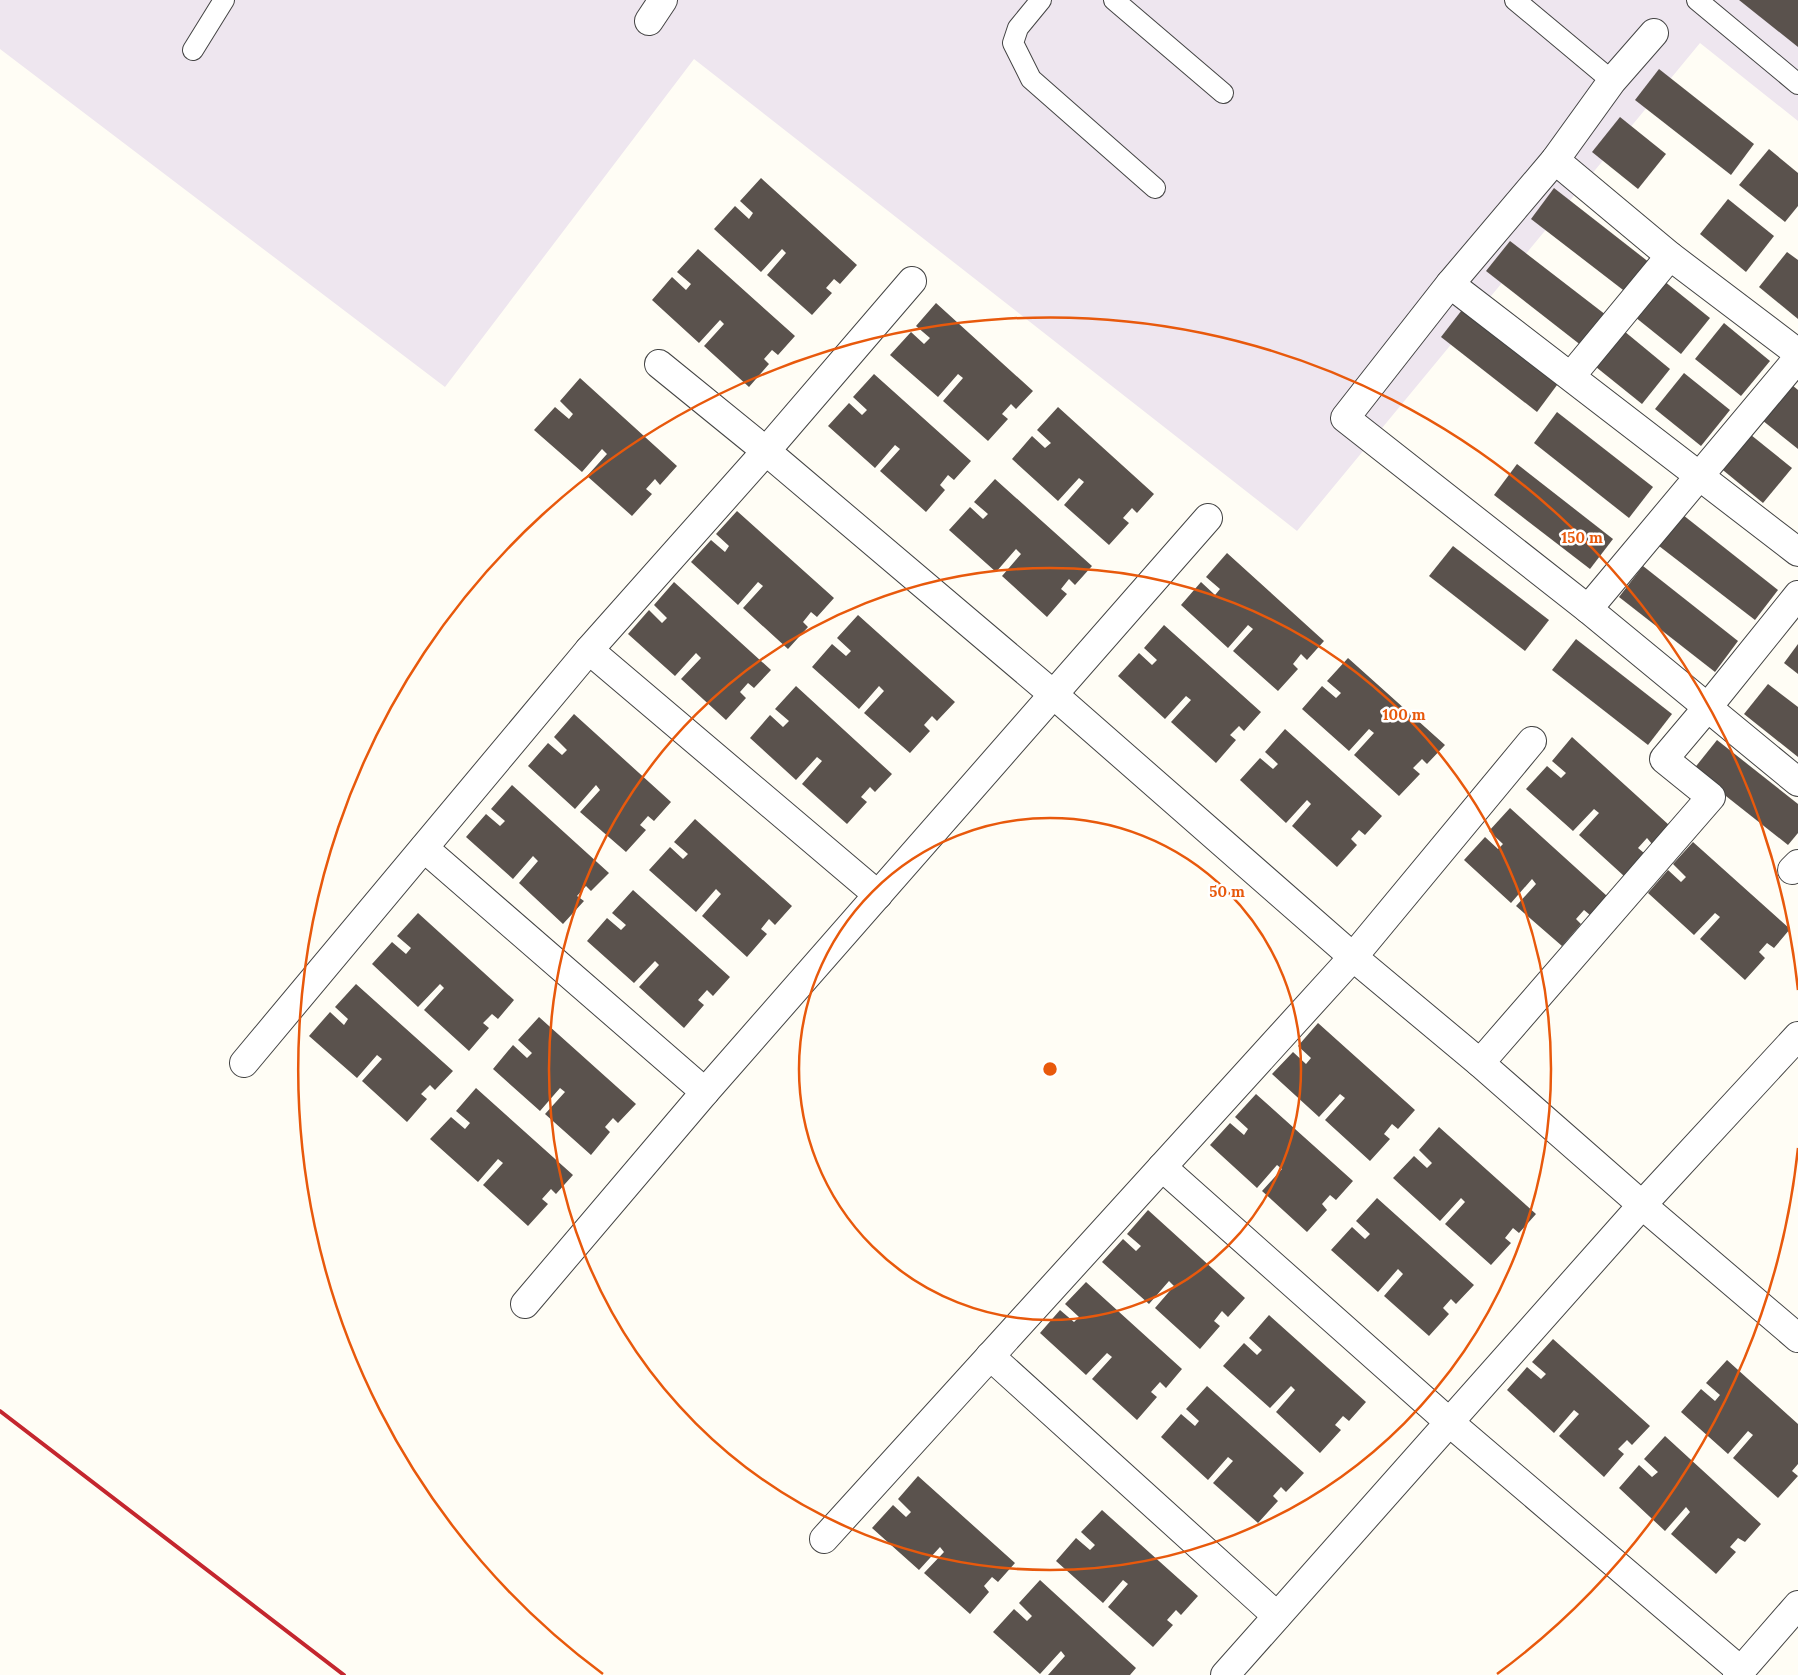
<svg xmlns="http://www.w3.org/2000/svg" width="1798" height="1675" font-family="Lora,serif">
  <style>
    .industrial { fill: #eee6ef }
    .building { fill: #5a524d }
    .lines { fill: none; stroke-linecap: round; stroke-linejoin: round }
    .lane-casing { stroke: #444; stroke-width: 22 }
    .street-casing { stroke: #444; stroke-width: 30 }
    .lane { stroke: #fff; stroke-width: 20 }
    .street { stroke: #fff; stroke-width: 28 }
    .rail { stroke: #c4262e; stroke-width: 4 }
    .ring { fill: none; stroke: #e8590c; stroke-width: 2.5 }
    .centre { fill: #e8590c; stroke: #fff; stroke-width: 2.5 }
    .ring-label { font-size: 15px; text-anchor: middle; font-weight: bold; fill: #e8590c; stroke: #fff; stroke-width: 5; stroke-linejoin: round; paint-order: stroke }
  </style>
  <rect width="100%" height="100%" fill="#fffdf5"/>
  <polygon class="industrial" points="0,0 1798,0 1798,121 1700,43 1297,531 694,59 445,387 0,49"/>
  <g class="building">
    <polygon points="1739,0 1798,0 1798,47"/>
    <polygon points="1659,69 1754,144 1731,175 1635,100"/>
    <polygon points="1620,117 1666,154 1638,189 1592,152"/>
    <polygon points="1769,149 1798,173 1798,206 1785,222 1739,185"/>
    <polygon points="761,178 857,265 840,284 834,279 826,288 832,293 812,315 767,275 786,253 782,249 761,272 714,229 735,206 749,219 753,213 740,201"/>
    <polygon points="1554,188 1650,263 1627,293 1531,219"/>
    <polygon points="1728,199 1774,236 1746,272 1700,234"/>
    <polygon points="1510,241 1606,315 1582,346 1486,271"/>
    <polygon points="698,249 795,336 778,355 772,350 764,359 769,364 749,387 704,346 724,324 720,320 699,343 652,300 672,277 686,290 691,284 677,272"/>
    <polygon points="1787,252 1798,260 1798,319 1759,287"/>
    <polygon points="1664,281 1710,318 1681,354 1635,317"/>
    <polygon points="936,303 1033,391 1016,409 1011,404 1002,414 1008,419 988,441 943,401 963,378 958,374 938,397 890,355 911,332 924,344 930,338 916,326"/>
    <polygon points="1465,306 1560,381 1537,412 1441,337"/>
    <polygon points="1724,323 1770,361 1741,396 1695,359"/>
    <polygon points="1624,331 1670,369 1642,404 1596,367"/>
    <polygon points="1684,373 1730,410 1701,446 1655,409"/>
    <polygon points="874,374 971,461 954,480 948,475 940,485 945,490 926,512 880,471 900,449 895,445 875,468 828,426 849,403 862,415 867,410 853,397"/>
    <polygon points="580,378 677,466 660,485 655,479 646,489 652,494 632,516 587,476 607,454 602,449 582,472 534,430 555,407 569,419 573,414 560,401"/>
    <polygon points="1786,380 1798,390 1798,449 1757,416"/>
    <polygon points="1058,407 1154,494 1137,513 1132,508 1123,518 1129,523 1109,545 1064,505 1084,482 1079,478 1058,501 1012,459 1032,436 1045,448 1051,443 1037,430"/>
    <polygon points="1557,412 1653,487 1629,518 1534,443"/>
    <polygon points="1746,431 1792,468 1763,503 1718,466"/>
    <polygon points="1517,464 1613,539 1590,569 1494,495"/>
    <polygon points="995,479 1092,566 1075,585 1069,579 1061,589 1067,594 1047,617 1002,576 1021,554 1016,549 996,572 949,530 970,507 983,519 988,514 974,502"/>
    <polygon points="737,511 834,598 817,617 811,612 803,622 808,627 788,649 743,608 763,586 758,582 738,605 691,562 711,540 725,552 729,546 716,534"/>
    <polygon points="1683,515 1778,590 1755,620 1659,546"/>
    <polygon points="1453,546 1549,620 1525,651 1429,576"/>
    <polygon points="1227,553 1324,641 1307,660 1301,654 1293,664 1298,669 1278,691 1233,651 1253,629 1248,625 1228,648 1181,605 1201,582 1215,595 1220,589 1206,577"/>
    <polygon points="1643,566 1738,641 1715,672 1619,597"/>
    <polygon points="674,582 771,670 754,688 748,683 740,692 746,698 726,720 681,679 701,658 696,653 675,676 628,634 649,610 662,623 667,618 654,605"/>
    <polygon points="858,615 955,702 937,721 932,716 924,725 930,731 910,753 864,713 884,691 879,686 859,709 812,667 832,644 846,656 851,651 837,638"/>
    <polygon points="1164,625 1261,712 1244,731 1239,726 1230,735 1236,740 1216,763 1171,722 1191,700 1186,696 1165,719 1118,676 1139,653 1152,665 1157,660 1144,648"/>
    <polygon points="1576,639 1672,714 1648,745 1552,670"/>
    <polygon points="1798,644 1798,674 1784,663"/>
    <polygon points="1348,658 1445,745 1427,764 1422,759 1413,768 1420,774 1399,796 1354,755 1374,733 1369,729 1349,751 1302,709 1322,686 1336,698 1341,693 1327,681"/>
    <polygon points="1768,684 1798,707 1798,757 1744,714"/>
    <polygon points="796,686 892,774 875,792 870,787 861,797 867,802 847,824 802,784 822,761 817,757 796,780 750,738 770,715 783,727 789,721 775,709"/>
    <polygon points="574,714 671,802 654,821 648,816 640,825 646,830 626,852 580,812 600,790 596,785 575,809 528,766 548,743 562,755 567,750 554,737"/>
    <polygon points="1285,729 1382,816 1365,835 1359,830 1351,839 1357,845 1337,867 1292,826 1311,804 1307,800 1286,823 1240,780 1260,758 1273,769 1278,764 1265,752"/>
    <polygon points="1572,737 1669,825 1652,844 1647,838 1638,848 1644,853 1624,876 1579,835 1599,813 1594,809 1573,831 1526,789 1547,766 1561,778 1566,773 1552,761"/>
    <polygon points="1717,740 1798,804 1798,833 1788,845 1693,770"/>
    <polygon points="512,785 609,873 591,891 586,886 577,896 584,901 563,924 519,883 538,861 533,856 513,879 466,837 486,814 500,826 505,821 491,809"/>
    <polygon points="1510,808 1607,896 1590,915 1584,910 1576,919 1581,924 1562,946 1516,906 1536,884 1532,879 1511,903 1464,860 1485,837 1498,849 1503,844 1489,831"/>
    <polygon points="695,819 792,906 775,925 769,919 761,929 767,934 747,957 702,916 721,894 716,889 696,912 649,870 670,847 683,859 688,854 674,842"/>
    <polygon points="1693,842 1790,929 1774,948 1767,943 1759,952 1765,958 1745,980 1700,939 1720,917 1715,913 1694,935 1648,893 1668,870 1681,882 1686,877 1673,864"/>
    <polygon points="633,890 730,977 713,996 707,990 698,1000 704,1005 684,1028 639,987 659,965 655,961 634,983 587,941 607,918 621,930 626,925 612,913"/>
    <polygon points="418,913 514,1000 498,1019 492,1014 483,1023 489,1028 469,1051 424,1010 444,988 440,984 418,1007 372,964 392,942 406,954 411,948 397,936"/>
    <polygon points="356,984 453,1071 435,1090 430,1085 421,1094 427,1099 407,1122 362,1081 382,1059 377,1055 357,1078 309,1036 330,1012 344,1025 348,1019 335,1007"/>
    <polygon points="539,1017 636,1104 618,1123 613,1118 605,1127 610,1132 591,1155 545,1114 565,1092 560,1088 540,1111 493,1069 513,1045 527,1058 532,1053 518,1040"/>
    <polygon points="1318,1023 1415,1110 1398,1129 1392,1124 1384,1134 1390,1139 1370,1161 1325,1120 1345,1098 1340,1094 1319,1117 1272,1074 1293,1052 1306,1064 1311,1058 1298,1046"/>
    <polygon points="476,1088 573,1175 556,1194 551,1189 542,1199 548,1204 528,1226 483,1185 503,1163 498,1159 478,1182 430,1139 451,1117 465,1129 470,1123 456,1111"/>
    <polygon points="1256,1094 1353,1181 1336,1200 1330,1195 1322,1204 1327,1210 1307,1232 1262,1191 1282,1169 1277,1165 1257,1188 1210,1145 1230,1123 1244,1135 1248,1129 1235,1117"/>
    <polygon points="1439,1127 1536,1214 1519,1233 1513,1228 1505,1238 1511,1243 1491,1265 1445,1224 1465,1202 1461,1198 1440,1221 1393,1178 1414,1156 1427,1168 1432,1163 1419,1150"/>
    <polygon points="1377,1198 1474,1285 1456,1304 1451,1299 1443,1308 1449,1314 1429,1336 1384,1296 1403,1274 1398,1269 1378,1292 1331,1250 1352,1227 1365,1239 1370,1234 1356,1221"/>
    <polygon points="1148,1210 1245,1298 1228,1317 1222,1311 1214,1321 1220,1326 1200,1349 1155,1308 1174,1286 1169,1281 1149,1304 1102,1262 1123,1239 1136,1251 1141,1246 1127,1234"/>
    <polygon points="1086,1282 1182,1369 1166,1388 1160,1382 1151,1392 1157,1397 1137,1420 1092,1379 1112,1357 1107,1353 1086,1375 1040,1333 1060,1310 1074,1322 1079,1317 1065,1304"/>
    <polygon points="1269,1315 1366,1402 1349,1421 1343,1416 1335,1425 1341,1430 1320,1453 1276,1412 1295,1390 1291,1386 1270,1408 1223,1366 1244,1343 1257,1355 1262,1350 1249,1338"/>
    <polygon points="1553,1339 1650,1426 1632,1445 1627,1440 1618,1449 1624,1454 1604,1477 1559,1436 1579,1414 1574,1410 1554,1433 1507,1390 1527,1367 1541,1379 1546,1374 1532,1362"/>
    <polygon points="1727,1360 1798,1424 1798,1464 1792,1471 1798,1476 1778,1498 1733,1458 1753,1435 1748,1431 1728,1454 1681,1412 1701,1389 1715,1401 1720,1395 1706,1383"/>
    <polygon points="1207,1386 1304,1473 1286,1492 1281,1487 1273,1496 1278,1501 1258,1523 1213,1483 1233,1461 1228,1457 1208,1480 1161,1437 1181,1414 1195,1426 1199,1421 1186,1409"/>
    <polygon points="1665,1436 1761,1524 1745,1542 1738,1538 1730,1547 1736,1552 1716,1574 1671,1534 1690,1512 1686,1507 1665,1531 1619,1488 1639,1465 1652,1477 1658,1472 1644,1459"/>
    <polygon points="918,1476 1015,1563 998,1582 992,1577 984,1586 989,1592 970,1614 924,1573 944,1552 940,1547 919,1570 872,1528 893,1505 906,1517 911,1512 898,1499"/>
    <polygon points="1102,1510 1198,1596 1181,1615 1176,1610 1167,1620 1173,1625 1153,1647 1108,1607 1128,1584 1123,1580 1103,1603 1056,1561 1076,1538 1090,1550 1095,1545 1081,1532"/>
    <polygon points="1040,1580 1136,1668 1130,1675 1048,1675 1065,1656 1061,1651 1040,1674 993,1632 1014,1609 1027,1621 1032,1616 1019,1603"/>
  </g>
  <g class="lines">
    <g class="lane-casing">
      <g id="lane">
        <polyline points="1041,0 1018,28 1013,43 1031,79 1155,188"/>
        <polyline points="1114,0 1223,93"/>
        <polyline points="1515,0 1612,81"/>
        <polyline points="1697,0 1798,84"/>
        <polyline points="193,50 224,0"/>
      </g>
    </g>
    <g class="street-casing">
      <g id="street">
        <polyline points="649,21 663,0"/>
        <polyline points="1654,33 1612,81 1555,160 1450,284 1345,418 1588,609 1798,782"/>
        <polyline points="1555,160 1670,256 1798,353"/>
        <polyline points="1450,284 1798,552"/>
        <polyline points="659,364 766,451 1054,695 1353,957 1480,1063 1642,1205 1798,1338"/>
        <polyline points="1571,376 1670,256"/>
        <polyline points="1588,609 1798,358"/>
        <polyline points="589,650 878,895"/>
        <polyline points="424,848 705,1092"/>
        <polyline points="1792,870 1798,864"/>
        <polyline points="244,1063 589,650 766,451 912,281"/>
        <polyline points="1480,1063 1711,797 1664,759 1707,708 1798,595"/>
        <polyline points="1162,1167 1449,1422 1741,1671"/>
        <polyline points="525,1304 705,1092 1208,518"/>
        <polyline points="990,1356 1277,1616"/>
        <polyline points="824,1539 1353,957 1532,741"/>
        <polyline points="1225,1675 1642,1205 1798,1036"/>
        <polyline points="1737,1675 1798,1605"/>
      </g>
    </g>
    <use href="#lane" class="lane"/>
    <use href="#street" class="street"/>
    <polyline class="rail" points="0,1411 344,1675"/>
  </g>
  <g class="ring">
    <circle cx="1050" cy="1069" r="251"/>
    <circle cx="1050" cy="1069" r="501"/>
    <path d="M1798 1148A752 752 0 0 1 1497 1674M603 1674A752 752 0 1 1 1798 990"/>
  </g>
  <circle cx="1050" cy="1069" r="8" class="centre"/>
  <g class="ring-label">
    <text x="1582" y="543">150 m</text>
    <text x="1404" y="720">100 m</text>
    <text x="1227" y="897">50 m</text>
  </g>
</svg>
